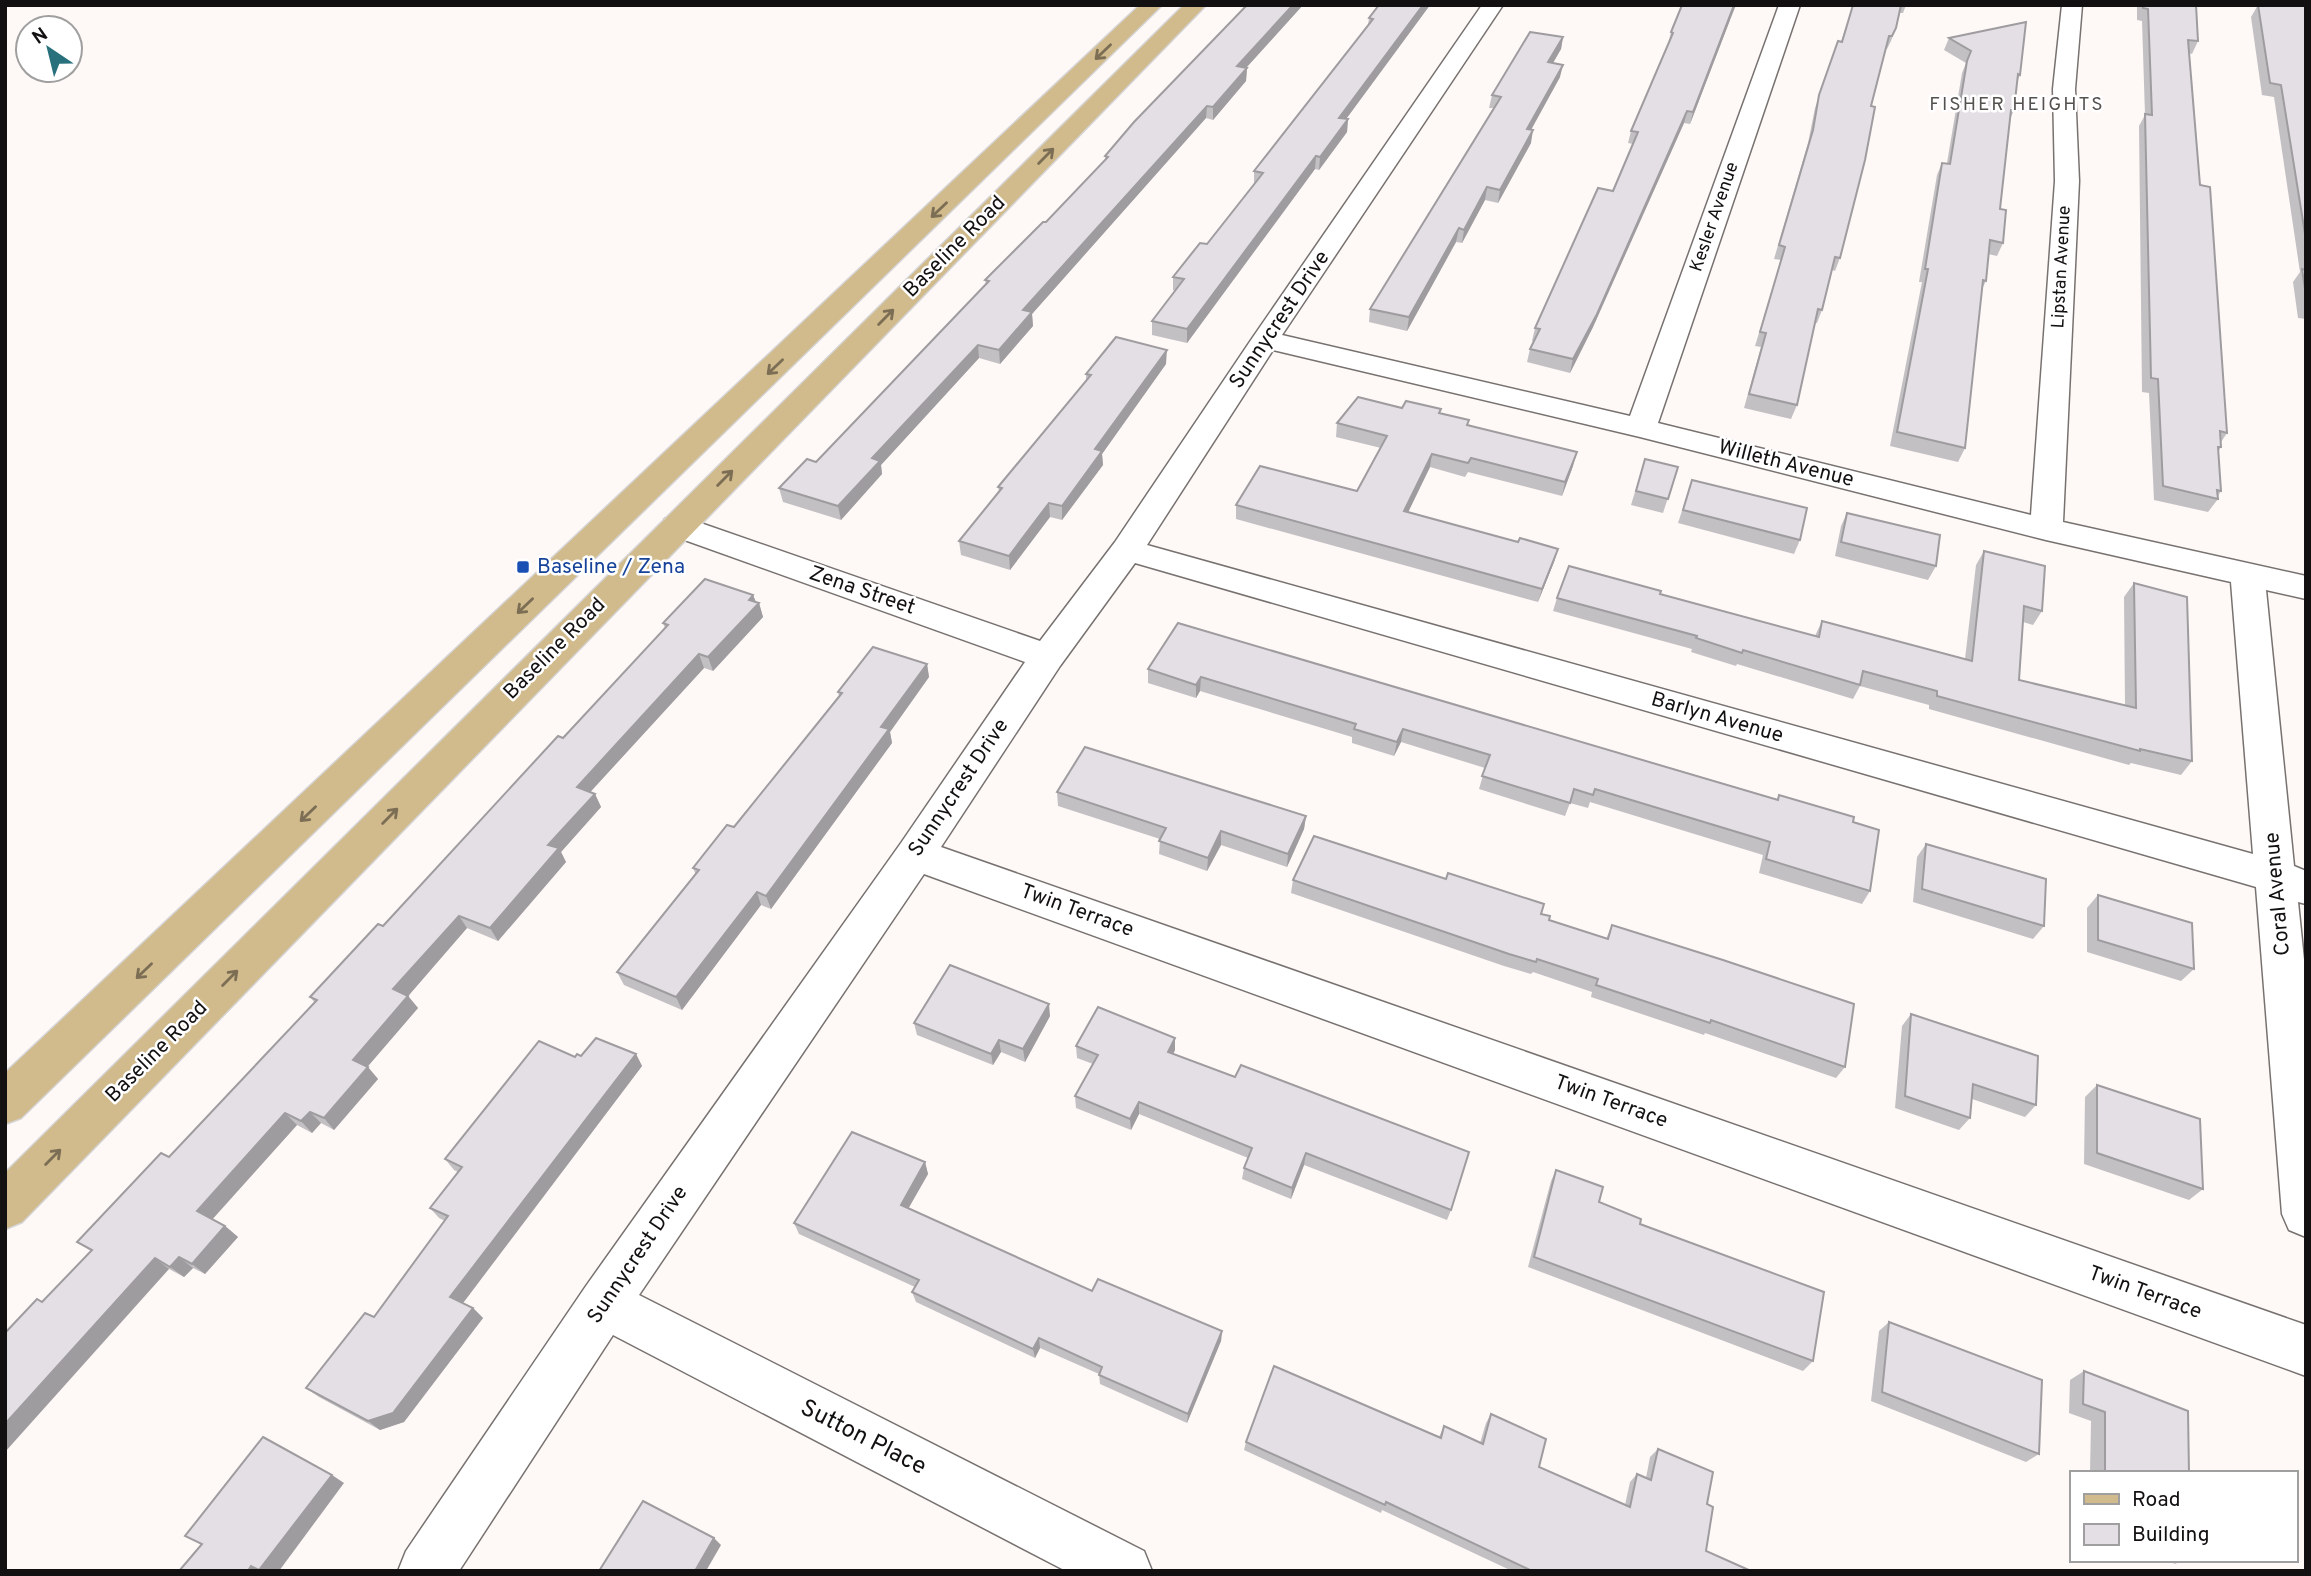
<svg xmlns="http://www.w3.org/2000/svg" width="2311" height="1576" font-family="Overpass,sans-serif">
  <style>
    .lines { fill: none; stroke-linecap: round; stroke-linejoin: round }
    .minor-casing { stroke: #777270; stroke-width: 3 }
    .major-casing { stroke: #d4d4d4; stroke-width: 3 }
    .minor { fill: #fff; fill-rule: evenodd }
    .major { fill: #d1ba8b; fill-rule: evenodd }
    .wall { fill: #c3c0c4 }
    .shaded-wall { fill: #9f9ca0 }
    .building { fill: #e3dfe4; stroke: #9f9ca0; stroke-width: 2 }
    .oneway { stroke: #7b6e54 }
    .transit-dot { fill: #1a4fb4; stroke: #fff; stroke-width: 2.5 }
    .labels { text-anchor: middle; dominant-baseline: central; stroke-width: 5; stroke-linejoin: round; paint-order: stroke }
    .far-street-label { font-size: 18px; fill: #121010; stroke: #fff }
    .far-neighbourhood-label { font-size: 19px; letter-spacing: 2px; fill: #55514f; stroke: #fff }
    .street-label { font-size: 21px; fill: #121010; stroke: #fff }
    .transit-label { font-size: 21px; fill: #164399; stroke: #fff; text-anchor: start }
    .near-street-label { font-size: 24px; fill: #121010; stroke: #fff }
  </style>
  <rect width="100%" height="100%" fill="#fef8f6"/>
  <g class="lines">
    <g class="minor-casing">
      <path id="minor" d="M 1482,5 L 1503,5 L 1282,335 L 1630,416 L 1779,5 L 1800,5 L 1658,423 L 2031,515 L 2055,181 L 2053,89 L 2062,5 L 2082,5 L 2075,89 L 2079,181 L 2063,522 L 2306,576 L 2306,599 L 2266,590 L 2294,866 L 2306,871 L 2306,904 L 2298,902 L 2306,979 L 2306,1237 L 2289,1230 L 2282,1214 L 2256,887 L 1135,563 L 1060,666 L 941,847 L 2306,1325 L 2306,1376 L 924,874 L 639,1295 L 1144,1551 L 1152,1571 L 1066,1571 L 613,1335 L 459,1571 L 398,1571 L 406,1551 L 586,1286 L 901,843 L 1025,662 L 665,533 L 661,526 L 665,519 L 677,515 L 689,519 L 1040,641 L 1115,542 L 1251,340 ZM 1273,350 L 1640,437 L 2046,540 L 2231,582 L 2253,854 L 1147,545 Z"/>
    </g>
    <g class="major-casing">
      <g id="major">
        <polygon points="1140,5 1162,5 21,1118 5,1124 5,1073"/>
        <polygon points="1184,5 1206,5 22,1222 5,1229 5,1173"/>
      </g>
    </g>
    <use href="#minor" class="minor"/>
    <use href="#major" class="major"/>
  </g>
  <g class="wall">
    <polygon points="1247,5 1303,5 1246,68 1247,68 1246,81 1213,120 1206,118 1032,314 1033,326 1000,364 979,358 881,465 882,474 841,520 783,502 779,488 816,462 986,284 985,280 1046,222 1105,160 1105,156"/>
    <polygon points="1375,5 1430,5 1346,119 1348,119 1347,132 1319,170 1315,169 1187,343 1152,335 1152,321 1175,291 1173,290 1173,277 1207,244 1254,184 1254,171 1368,25 1369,18 1378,7 1374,6"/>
    <polygon points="1853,5 1906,5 1903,13 1900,13 1896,28 1891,41 1887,49 1885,48 1871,106 1840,258 1835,271 1832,270 1822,310 1817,323 1815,323 1797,405 1791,419 1744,408 1761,347 1755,346 1781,260 1774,259 1808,143 1815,108 1835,50 1841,42"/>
    <polygon points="2137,5 2196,5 2198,41 2192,54 2189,53 2200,185 2227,433 2221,442 2221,447 2218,452 2221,491 2218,496 2218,499 2208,512 2154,500 2149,393 2142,392 2139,126 2145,115 2142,21 2137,20"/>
    <polygon points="2258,5 2306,5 2306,319 2298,318 2293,282 2300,272 2274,97 2262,95 2251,17"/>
    <polygon points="1730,20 1690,124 1684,123 1593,327 1570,373 1527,362 1530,349 1534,342 1532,341 1535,328 1613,191 1633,144 1628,143 1631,131 1668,45 1671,32"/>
    <polygon points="1563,37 1561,49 1553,63 1560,77 1531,129 1531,143 1498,203 1485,200 1462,243 1456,242 1407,331 1369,322 1370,309 1493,108 1489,108 1492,95"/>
    <polygon points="1949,38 2020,75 2017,82 2014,110 2010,119 2000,209 2003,243 1997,256 1988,254 1986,281 1982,289 1965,448 1958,462 1890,446 1922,282 1919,282 1937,175 1942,163 1947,163 1962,73 1966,63 1944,50"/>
    <polygon points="1166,364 1102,454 1103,465 1062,520 1050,517 1010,570 961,555 959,541 999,491 998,487 1086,381 1086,374"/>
    <polygon points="1402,408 1440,413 1573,466 1562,496 1468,472 1465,477 1430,467 1408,512 1518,542 1558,549 1554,562 1538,602 1236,519 1236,505 1357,491 1381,448 1336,437 1337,423"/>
    <polygon points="1645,459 1678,467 1663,513 1631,505"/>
    <polygon points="1692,480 1800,540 1794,554 1678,523"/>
    <polygon points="1847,513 1936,566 1928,580 1835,556 1841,526"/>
    <polygon points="1984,551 2042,611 2033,625 2023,622 2019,680 2125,706 2124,597 2134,583 2192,761 2181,775 2131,763 2129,765 1929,709 1929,705 1860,686 1853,699 1737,664 1736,666 1691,652 1692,649 1553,611 1557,598 1660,594 1815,636 1822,621 1965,659 1976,565"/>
    <polygon points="753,595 756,602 759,603 763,617 713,671 704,668 590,792 595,794 601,807 561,852 566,862 498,941 467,928 408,996 418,1008 367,1067 378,1079 334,1130 321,1123 312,1133 297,1125 212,1219 225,1226 238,1237 205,1274 193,1268 184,1277 169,1269 42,1302 91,1251 77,1242 169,1157 315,1003 310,997 383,926 563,738 665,628 663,623"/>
    <polygon points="1178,623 1777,799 1779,795 1853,822 1870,891 1862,904 1759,873 1763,855 1590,802 1588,808 1570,803 1565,816 1479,789 1485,768 1401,742 1394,756 1352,743 1352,737 1200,691 1196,698 1148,683 1148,669"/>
    <polygon points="927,664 929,677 890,732 892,743 771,909 761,905 682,1010 624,985 617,972 696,875 693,868 734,827 839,696 838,692"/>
    <polygon points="1057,792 1306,816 1304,829 1287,867 1221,845 1207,871 1159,854 1160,839 1058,806"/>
    <polygon points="1926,844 2044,926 2033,939 1913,902 1917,857"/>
    <polygon points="1293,880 1541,914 1549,920 1606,939 1612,925 1845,1067 1836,1078 1705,1033 1704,1035 1591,997 1592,992 1533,972 1531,974 1504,966 1291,893"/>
    <polygon points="2098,895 2194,969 2181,981 2087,952 2087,908"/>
    <polygon points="1911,1014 2036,1105 2025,1117 1972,1099 1970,1118 1959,1130 1895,1108 1902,1026"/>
    <polygon points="1050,1016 1025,1062 1001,1052 993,1065 917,1035 914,1023"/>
    <polygon points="1076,1046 1175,1050 1173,1054 1451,1210 1447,1220 1304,1165 1291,1199 1242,1179 1244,1168 1248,1158 1139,1114 1131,1130 1076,1108 1075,1096 1093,1064 1077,1058"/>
    <polygon points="636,1054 642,1066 463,1303 473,1308 483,1318 404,1422 380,1430 319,1397 306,1388 374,1317 445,1221 439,1218 430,1208 458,1172 454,1170 445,1159 575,1057"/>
    <polygon points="2097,1085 2203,1189 2189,1200 2084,1164 2085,1097"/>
    <polygon points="925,1162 928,1174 908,1209 1092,1291 1222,1331 1221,1341 1187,1423 1100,1384 1099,1374 1040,1348 1035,1358 916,1302 912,1292 915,1287 799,1234 794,1223"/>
    <polygon points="1556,1170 1599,1202 1640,1224 1813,1361 1803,1371 1528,1267 1551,1181"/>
    <polygon points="1889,1322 2039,1454 2026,1462 1871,1401 1879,1331"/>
    <polygon points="2084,1371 2189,1473 2090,1473 2091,1421 2069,1413 2070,1380"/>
    <polygon points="1491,1414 1539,1467 1625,1505 1630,1482 1637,1474 1646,1478 1650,1457 1658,1449 1707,1504 1706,1551 1751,1571 1512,1571 1382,1510 1381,1513 1244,1450 1246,1442 1439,1437 1444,1426 1480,1443 1486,1423"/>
    <polygon points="2167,1560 2183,1560 2175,1564"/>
  </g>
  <g class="shaded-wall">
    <polygon points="1293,5 1303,5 1236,79 1237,66"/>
    <polygon points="1423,5 1430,5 1338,130 1339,118"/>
    <polygon points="1734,5 1736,5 1730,20 1690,124 1693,112"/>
    <polygon points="1563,37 1561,49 1546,75 1548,62"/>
    <polygon points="1563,65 1560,77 1525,141 1527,129"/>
    <polygon points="1247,68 1246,81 1213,120 1213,107"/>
    <polygon points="1207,106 1206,118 1032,314 1033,326 1000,364 999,350 1023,310"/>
    <polygon points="1687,111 1684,123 1593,327 1570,373 1573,359"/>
    <polygon points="1348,119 1347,132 1319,170 1320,157"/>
    <polygon points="1533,130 1531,143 1498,203 1500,190"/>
    <polygon points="1316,156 1315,169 1187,343 1187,329"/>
    <polygon points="1487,187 1485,200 1462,243 1464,230"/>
    <polygon points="1459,228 1456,242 1407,331 1409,317"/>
    <polygon points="978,345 979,358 881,465 882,474 841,520 838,506 872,458"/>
    <polygon points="1167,350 1166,364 1102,454 1103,465 1062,520 1062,506 1095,449"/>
    <polygon points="1577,452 1573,466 1562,496 1565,482"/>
    <polygon points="1432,454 1430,467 1402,525 1404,511"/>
    <polygon points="1049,503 1050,517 1010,570 1009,556"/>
    <polygon points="1558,549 1554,562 1538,602 1542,589"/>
    <polygon points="753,595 757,605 759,603 763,617 713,671 708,657 749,600"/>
    <polygon points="699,654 704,668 583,800 577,787"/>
    <polygon points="927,664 929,677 890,732 892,743 771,909 766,896 881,727"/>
    <polygon points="1201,677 1200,691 1196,698 1196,685"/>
    <polygon points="1403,729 1401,742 1394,756 1397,742"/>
    <polygon points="595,794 601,807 561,852 566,862 498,941 490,928 548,845"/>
    <polygon points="1306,816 1304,829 1287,867 1288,854"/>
    <polygon points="1221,831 1221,845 1207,871 1208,858"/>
    <polygon points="757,892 761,905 682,1010 676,997"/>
    <polygon points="459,916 467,928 403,1002 393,989"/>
    <polygon points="408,996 418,1008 363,1072 353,1060"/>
    <polygon points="1049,1004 1050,1016 1025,1062 1023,1049"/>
    <polygon points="1175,1038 1175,1050 1168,1064 1168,1052"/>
    <polygon points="999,1040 1001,1052 993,1065 991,1054"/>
    <polygon points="636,1054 642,1066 460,1307 450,1297"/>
    <polygon points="368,1067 378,1079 334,1130 324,1118"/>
    <polygon points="1139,1102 1139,1114 1131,1130 1130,1119"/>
    <polygon points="310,1112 321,1123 312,1133 301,1121"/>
    <polygon points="285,1113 297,1125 210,1222 197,1211"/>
    <polygon points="1306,1153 1304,1165 1291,1199 1292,1188"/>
    <polygon points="925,1162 928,1174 904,1216 901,1205"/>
    <polygon points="225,1226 238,1237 205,1274 192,1264"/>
    <polygon points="179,1257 193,1268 184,1277 170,1267"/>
    <polygon points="155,1258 169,1269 5,1452 5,1424"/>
    <polygon points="473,1308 483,1318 404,1422 380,1430 368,1421"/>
    <polygon points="1222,1331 1221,1341 1187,1423 1188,1414"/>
    <polygon points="1039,1338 1040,1348 1035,1358 1033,1349"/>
    <polygon points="332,1475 344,1483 279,1571 248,1571"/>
    <polygon points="714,1538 721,1545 706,1571 695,1571"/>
  </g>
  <g class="building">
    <polygon points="1247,5 1293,5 1237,66 1247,68 1213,107 1207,106 1023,310 1032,312 999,350 978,345 872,458 880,461 838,506 779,488 807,459 816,462 989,281 985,280 1043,222 1046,222 1108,157 1105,156 1134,122"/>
    <polygon points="1379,5 1423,5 1339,118 1348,119 1320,157 1316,156 1187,329 1152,321 1184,279 1173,277 1200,243 1207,244 1263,173 1254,171 1373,19 1369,18"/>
    <polygon points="1682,5 1734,5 1693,112 1687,111 1597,314 1573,359 1530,349 1540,329 1535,328 1598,188 1613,191 1638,132 1631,131 1673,33 1671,32"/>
    <polygon points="1853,5 1901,5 1896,28 1892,36 1889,36 1871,106 1875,107 1865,160 1840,258 1835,257 1822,310 1818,309 1797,405 1749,394 1766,333 1760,332 1785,247 1779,245 1813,130 1819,95 1838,41 1842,42"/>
    <polygon points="2143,5 2196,5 2198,41 2188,40 2200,185 2210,187 2227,433 2220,431 2221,447 2218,447 2221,491 2217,490 2218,499 2163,486 2158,379 2151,378 2145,114 2152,115 2148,9 2143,8"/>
    <polygon points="2258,5 2267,6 2267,5 2306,5 2306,240 2281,85 2270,83"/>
    <polygon points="2026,22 2020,75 2018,74 2014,110 2011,110 2000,209 2006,210 2003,243 1990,240 1986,281 1983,280 1965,448 1897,432 1928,269 1925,269 1942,163 1950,164 1967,61 1971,51 1949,38"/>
    <polygon points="1530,32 1563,37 1548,62 1563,65 1527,129 1533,130 1500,190 1487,187 1464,230 1459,228 1409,317 1370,309 1501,97 1492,95"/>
    <polygon points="2302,269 2306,270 2306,295"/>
    <polygon points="1116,337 1167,350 1095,449 1102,451 1062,506 1049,503 1009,556 959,541 1002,488 998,487 1091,375 1086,374"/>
    <polygon points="1358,397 1402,408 1406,401 1441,409 1439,413 1469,420 1467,425 1577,452 1565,482 1471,458 1468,463 1432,454 1404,511 1518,542 1520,538 1558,549 1542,589 1236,505 1260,466 1357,491 1387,436 1337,423"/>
    <polygon points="1645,459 1678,467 1668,499 1636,491"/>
    <polygon points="1692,480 1807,508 1800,540 1683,510"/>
    <polygon points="1847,513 1940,535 1936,566 1841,542"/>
    <polygon points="1984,551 2045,566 2042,611 2024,606 2019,680 2136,708 2134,583 2187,597 2192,761 2140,749 2140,751 1937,696 1937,691 1863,671 1860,685 1743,650 1742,653 1696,638 1697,636 1557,598 1569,566 1661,591 1660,594 1819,637 1822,621 1972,661"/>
    <polygon points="705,579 753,595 749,600 759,603 708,657 699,654 577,787 595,794 548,845 559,848 490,928 459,916 393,989 408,996 353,1060 368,1067 324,1118 310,1112 301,1121 285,1113 197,1211 225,1226 192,1264 179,1257 170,1267 155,1258 5,1424 5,1333 37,1299 42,1302 92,1250 77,1242 161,1153 169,1157 317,1000 310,997 378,924 383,926 558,736 563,738 668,625 663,623"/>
    <polygon points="1178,623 1778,800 1779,795 1854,817 1853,822 1879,830 1870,891 1766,859 1770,842 1595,789 1593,795 1574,789 1570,803 1482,776 1490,755 1403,729 1397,742 1354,729 1356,724 1201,677 1196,685 1148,669"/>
    <polygon points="873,647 927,664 881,727 889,729 766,896 757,892 676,997 617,972 699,870 693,868 727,825 734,827 842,693 838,692"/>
    <polygon points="1085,747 1306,816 1288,854 1221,831 1208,858 1159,841 1166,828 1057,792"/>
    <polygon points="1314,836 1446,879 1448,873 1544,904 1541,914 1550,916 1549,920 1608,939 1612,925 1723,960 1854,1004 1845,1067 1711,1020 1710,1023 1596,985 1598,979 1537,959 1536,962 1509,954 1293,880"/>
    <polygon points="1926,844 2046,879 2044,926 1922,889"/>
    <polygon points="2098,895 2192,923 2194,969 2098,940"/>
    <polygon points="950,965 1049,1004 1023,1049 999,1040 991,1054 914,1023"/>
    <polygon points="1098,1007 1175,1038 1168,1052 1235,1077 1241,1065 1469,1152 1451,1210 1306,1153 1292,1188 1244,1168 1252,1148 1139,1102 1130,1119 1075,1096 1098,1055 1076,1046"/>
    <polygon points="1911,1014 2038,1056 2036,1105 1973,1084 1970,1118 1905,1096"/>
    <polygon points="596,1038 636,1054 450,1297 473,1308 393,1413 368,1421 306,1388 365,1313 374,1317 448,1216 430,1208 462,1167 445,1159 539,1041 575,1057 577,1054 581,1056"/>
    <polygon points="2097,1085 2200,1119 2203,1189 2097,1153"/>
    <polygon points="852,1132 925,1162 901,1205 1092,1291 1098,1279 1222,1331 1188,1414 1099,1375 1102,1367 1039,1338 1033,1349 912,1292 919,1280 794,1223"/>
    <polygon points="1556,1170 1603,1187 1599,1202 1641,1219 1640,1224 1824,1292 1813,1361 1534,1257"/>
    <polygon points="1889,1322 2042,1380 2039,1454 1882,1392"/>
    <polygon points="1274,1366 1441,1438 1444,1426 1483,1444 1491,1414 1546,1439 1539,1467 1630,1507 1637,1474 1651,1480 1658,1449 1713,1472 1707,1504 1713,1507 1706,1551 1751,1571 1532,1571 1386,1502 1385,1505 1246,1442"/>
    <polygon points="2084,1371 2188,1411 2189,1473 2105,1473 2105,1412 2083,1404"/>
    <polygon points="263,1437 332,1475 259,1570 251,1566 248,1571 179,1571 202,1544 185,1536"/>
    <polygon points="643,1501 714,1538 695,1571 599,1571"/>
  </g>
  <defs><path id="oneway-shaft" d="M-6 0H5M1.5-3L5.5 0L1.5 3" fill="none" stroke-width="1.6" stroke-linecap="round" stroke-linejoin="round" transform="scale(1.75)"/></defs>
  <g class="oneway">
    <use href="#oneway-shaft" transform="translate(1103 52) rotate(136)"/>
    <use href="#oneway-shaft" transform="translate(1046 156) rotate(-45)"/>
    <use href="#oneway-shaft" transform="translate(939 210) rotate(136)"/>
    <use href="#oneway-shaft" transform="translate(886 317) rotate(-45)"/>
    <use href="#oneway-shaft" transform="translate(775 367) rotate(136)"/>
    <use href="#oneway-shaft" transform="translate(725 478) rotate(-45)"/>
    <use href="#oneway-shaft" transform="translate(525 606) rotate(136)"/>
    <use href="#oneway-shaft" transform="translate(308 814) rotate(136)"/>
    <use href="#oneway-shaft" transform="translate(390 816) rotate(-45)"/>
    <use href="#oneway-shaft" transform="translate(144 971) rotate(136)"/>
    <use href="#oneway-shaft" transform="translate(230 978) rotate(-45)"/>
    <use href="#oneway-shaft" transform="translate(53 1157) rotate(-45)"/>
  </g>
  <rect class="transit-dot" x="516" y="560" width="14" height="14" rx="3.5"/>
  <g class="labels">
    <g class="far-street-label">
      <text transform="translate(1715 217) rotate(-71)">Kesler Avenue</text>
      <text transform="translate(2062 267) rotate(-87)">Lipstan Avenue</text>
    </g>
    <g class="far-neighbourhood-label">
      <text x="2017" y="105">FISHER HEIGHTS</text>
    </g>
    <g class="street-label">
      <text transform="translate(955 247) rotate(-45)">Baseline Road</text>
      <text transform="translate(1280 320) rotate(-56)">Sunnycrest Drive</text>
      <text transform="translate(1786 464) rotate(14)">Willeth Avenue</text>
      <text transform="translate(862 591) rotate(19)">Zena Street</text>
      <text transform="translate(555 649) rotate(-45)">Baseline Road</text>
      <text transform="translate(1717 718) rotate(16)">Barlyn Avenue</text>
      <text transform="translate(959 788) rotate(-56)">Sunnycrest Drive</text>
      <text transform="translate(2278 894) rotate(-95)">Coral Avenue</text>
      <text transform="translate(1077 911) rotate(20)">Twin Terrace</text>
      <text transform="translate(157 1052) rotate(-45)">Baseline Road</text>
      <text transform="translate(1611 1102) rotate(20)">Twin Terrace</text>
      <text transform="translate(638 1255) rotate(-56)">Sunnycrest Drive</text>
      <text transform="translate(2145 1293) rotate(20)">Twin Terrace</text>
    </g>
    <g class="transit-label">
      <text x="537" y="567">Baseline / Zena</text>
    </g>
    <g class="near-street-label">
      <text transform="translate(863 1438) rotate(27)">Sutton Place</text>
    </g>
  </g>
  <rect width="2311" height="1576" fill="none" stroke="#121010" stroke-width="14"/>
  <rect x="2070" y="1471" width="228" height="91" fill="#ffffff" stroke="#a09f9f" stroke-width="2"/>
  <rect x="2084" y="1494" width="35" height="10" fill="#d1ba8b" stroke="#a09f9f" stroke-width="2"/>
  <text x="2132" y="1506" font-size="21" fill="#121010">Road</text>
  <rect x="2084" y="1524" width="35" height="21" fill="#e3dfe4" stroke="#a09f9f" stroke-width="2"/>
  <text x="2132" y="1541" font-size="21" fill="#121010">Building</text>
  <g transform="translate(49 49) rotate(325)"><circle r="33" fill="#ffffff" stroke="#a09f9f" stroke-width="2"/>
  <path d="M0-5L12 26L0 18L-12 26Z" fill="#28707b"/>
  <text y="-10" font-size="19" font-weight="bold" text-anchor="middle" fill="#121010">N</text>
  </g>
</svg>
